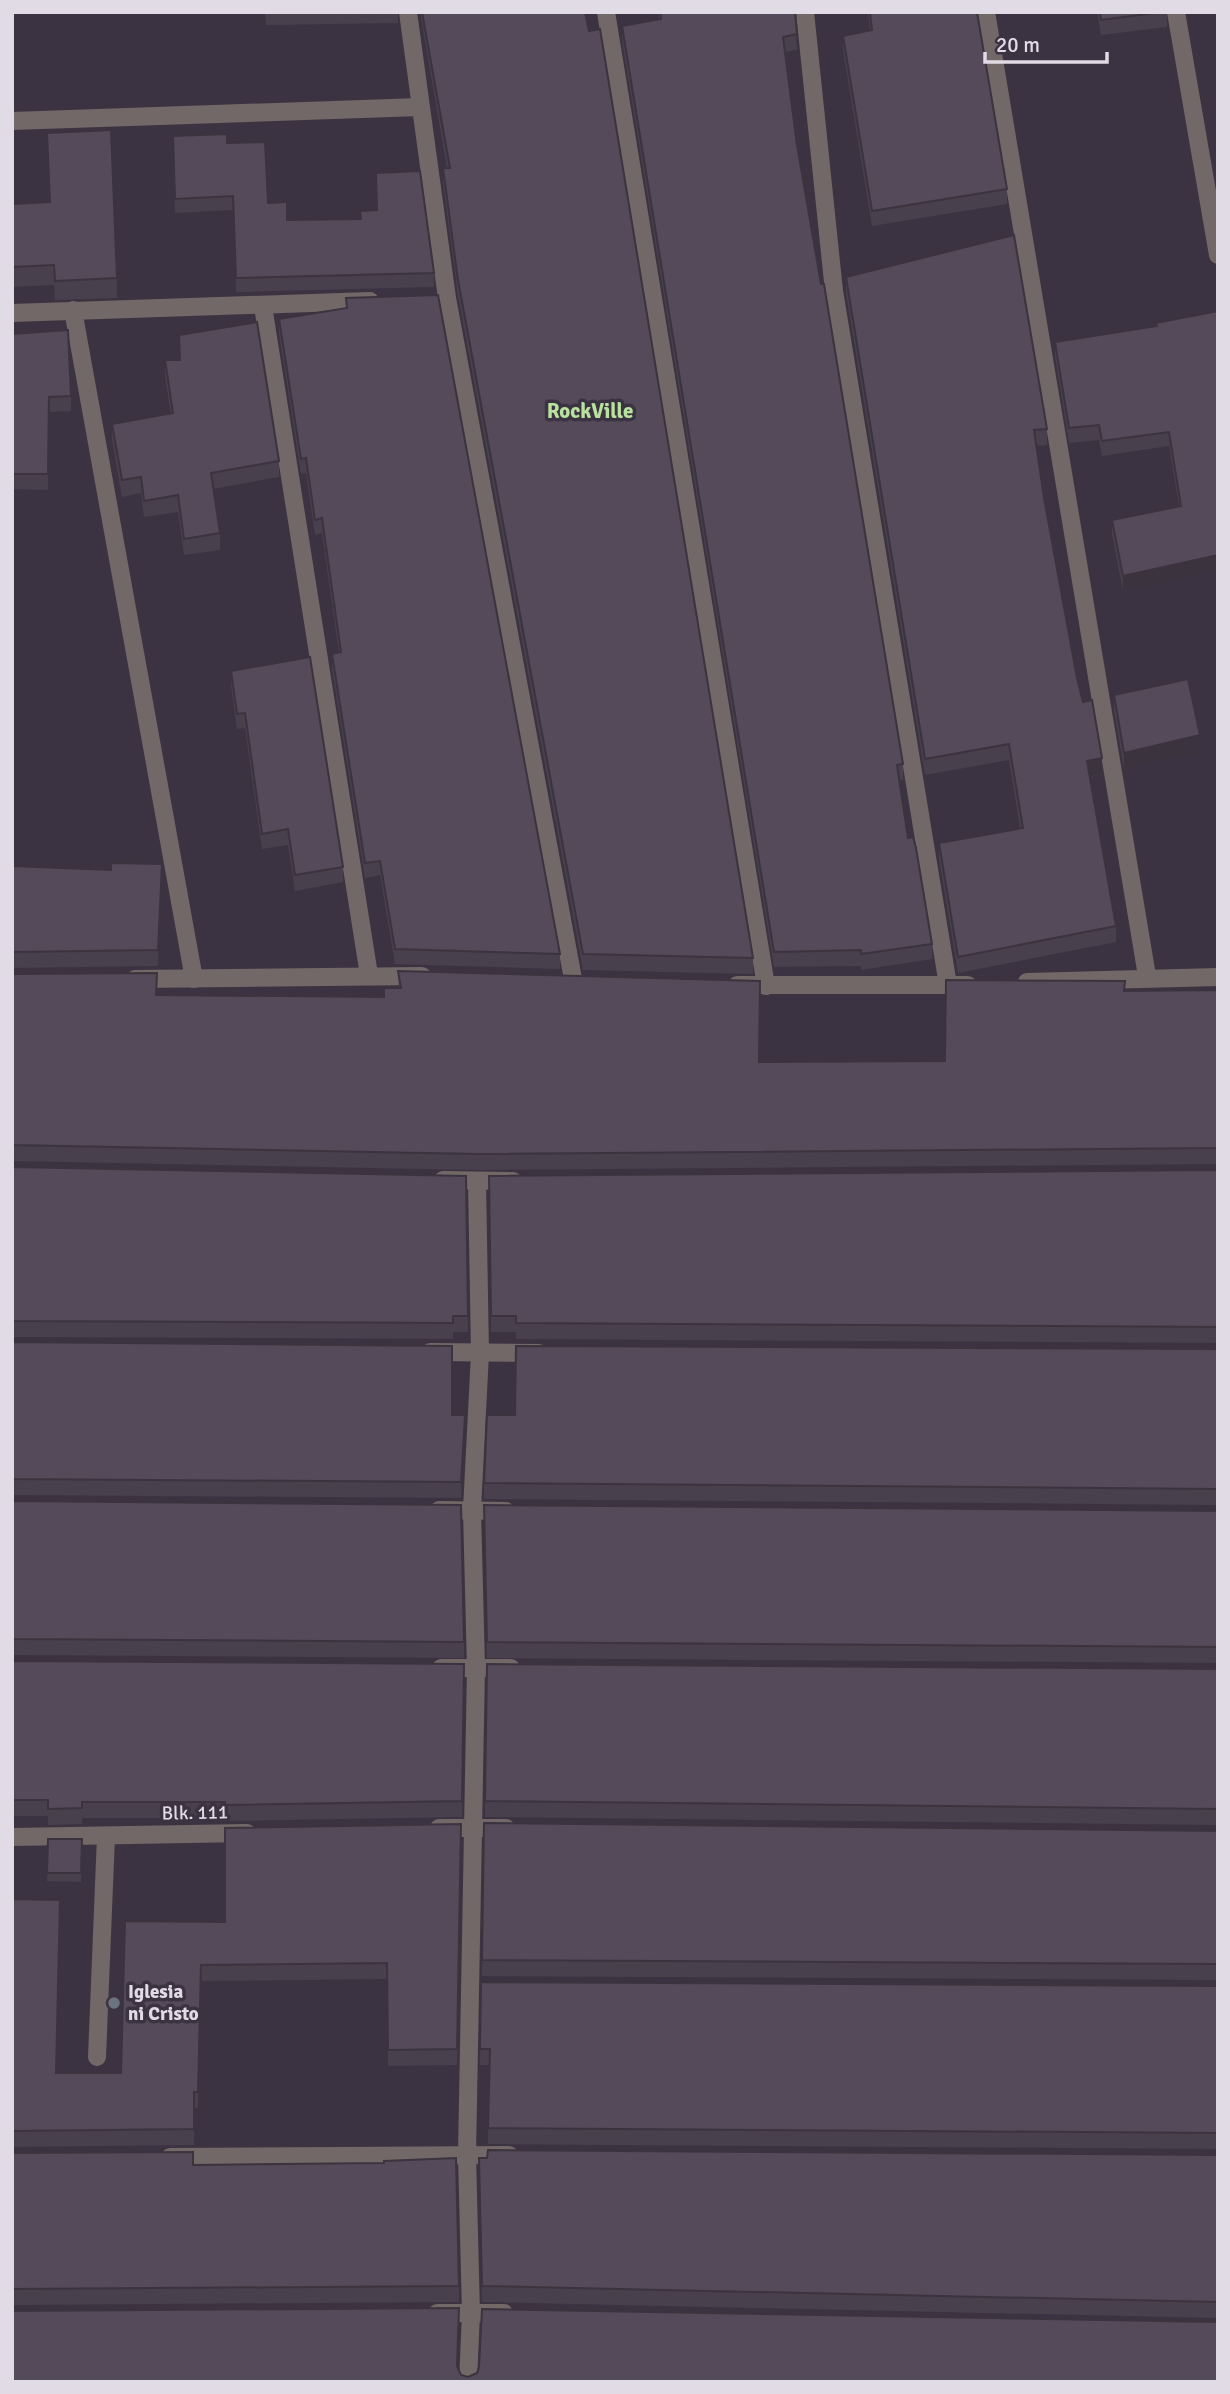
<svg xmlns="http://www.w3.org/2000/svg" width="1230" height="2394" font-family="Signika,sans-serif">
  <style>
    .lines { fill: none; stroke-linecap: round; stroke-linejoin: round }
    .service { stroke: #726867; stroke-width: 18 }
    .minor { stroke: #726867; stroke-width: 18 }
    .tertiary { stroke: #726867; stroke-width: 18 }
    .wall { fill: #48404d }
    .shaded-wall { fill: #3b343f }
    .building { fill: #544a5a; stroke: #3b343f; stroke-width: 2 }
    .worship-dot { fill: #6b7280; stroke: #3c3342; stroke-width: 2.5 }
    .labels { text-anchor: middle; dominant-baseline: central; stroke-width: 7; stroke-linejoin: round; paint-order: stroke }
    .street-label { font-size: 19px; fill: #e1dbe5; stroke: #3c3342 }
    .poi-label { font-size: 19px; font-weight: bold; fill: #e1dbe5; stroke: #3c3342; text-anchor: start }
    .neighbourhood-label { font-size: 21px; font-weight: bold; fill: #b8e29e; stroke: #3c3342 }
  </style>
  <rect width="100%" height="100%" fill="#3c3342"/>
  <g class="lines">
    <polyline class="service" points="97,2057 106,1836"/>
    <g class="minor">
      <polyline points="408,12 447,298 573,979"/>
      <polyline points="606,12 766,986"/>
      <polyline points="805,12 834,291 948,985"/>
      <polyline points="986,12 1147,976"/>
      <polyline points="1176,12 1218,255"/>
      <polyline points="12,121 420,107"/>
      <polyline points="263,306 369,975"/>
      <polyline points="73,310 194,979"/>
      <polyline points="12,313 370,301"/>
      <polyline points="135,979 422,976"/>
      <polyline points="1027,982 1218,977"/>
      <polyline points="737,985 968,985"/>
      <polyline points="430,1352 539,1353"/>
      <polyline points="439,1510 506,1511"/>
      <polyline points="441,1668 511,1668"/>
      <polyline points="439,1828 506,1828"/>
      <polyline points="12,1837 247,1833"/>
      <polyline points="170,2157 509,2155"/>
      <polyline points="437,2313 504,2313"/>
      <polyline points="468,2382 471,2313 467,2155 476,1668 472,1510 480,1353 477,1181"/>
    </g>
    <polyline class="tertiary" points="443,1180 513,1181"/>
  </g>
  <g class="wall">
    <polygon points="265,12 398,12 398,23 266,25"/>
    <polygon points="420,12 585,12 753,958 753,974 583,970 458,296 443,184 443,168 447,168"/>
    <polygon points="658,12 795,12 797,50 785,52 797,145 903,764 903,780 899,780 908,838 932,944 932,959 861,970 861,966 774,967 622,41 622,26 659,20"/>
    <polygon points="868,12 977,12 1007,189 1007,204 872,226 843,50 843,36 870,30"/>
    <polygon points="1097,12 1167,12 1167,27 1101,35"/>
    <polygon points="47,133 117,278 117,298 55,300 54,285 12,287 12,204 49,202"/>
    <polygon points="227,143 268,203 287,220 434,273 434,287 236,292 233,210 175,213 173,150"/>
    <polygon points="846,277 1047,429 1047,445 1036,446 1044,498 1077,678 1102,774 1090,777 1116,926 1116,942 958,973 939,859 939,843 1020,828 1009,760 925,775 846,293"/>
    <polygon points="346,298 560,954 560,969 395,964 380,875 365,878 332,669 332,654 339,653 322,533 315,535 306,473 301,474 279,334 279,319 346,308"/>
    <polygon points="1218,311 1218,570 1123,591 1112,534 1112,520 1179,506 1169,446 1102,456 1099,440 1069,443 1055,356 1055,342 1156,326"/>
    <polygon points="12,334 71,396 71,411 49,412 48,490 12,489"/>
    <polygon points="165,360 279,461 279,477 213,489 220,533 220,550 184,555 178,512 144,517 141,493 122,497 112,440 112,424 171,414 165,377"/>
    <polygon points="231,671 343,867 343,882 295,891 288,845 262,849 245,728 237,729 231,686"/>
    <polygon points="1114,695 1200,752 1124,769 1114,711"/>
    <polygon points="12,866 162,880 158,966 12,968"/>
    <polygon points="398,971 759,1062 945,1061 1124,991 1218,990 1218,1164 477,1170 12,1161 12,974 157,995 384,997 399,988"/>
    <polygon points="12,1167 466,1176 468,1332 453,1332 453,1339 12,1337"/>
    <polygon points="1218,1170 1218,1343 516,1339 516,1332 491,1332 489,1176"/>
    <polygon points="12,1342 452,1415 465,1431 461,1498 12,1495"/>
    <polygon points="1218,1349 1218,1505 484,1499 484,1483 515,1415"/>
    <polygon points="12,1501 464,1642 464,1658 12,1655"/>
    <polygon points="1218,1511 1218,1663 487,1658 484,1521"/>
    <polygon points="12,1661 464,1664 462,1817 225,1821 225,1818 82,1818 82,1824 48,1825 48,1816 12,1816"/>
    <polygon points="487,1664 1218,1669 1218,1825 485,1817"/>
    <polygon points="484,1823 1218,1831 1218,1980 482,1976"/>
    <polygon points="461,1824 457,2065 388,2066 387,1979 201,1981 198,2108 194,2108 194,2145 12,2147 12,1899 56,2073 121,2073 225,1922"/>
    <polygon points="48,1839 82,1839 81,1882 47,1881"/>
    <polygon points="481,1982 1218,1986 1218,2149 488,2144 489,2065 480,2065"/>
    <polygon points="12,2153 193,2165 459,2286 459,2302 12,2305"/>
    <polygon points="1218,2155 1218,2318 482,2302 479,2174"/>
  </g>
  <g class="shaded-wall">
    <polygon points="1218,555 1218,570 1123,591 1123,576"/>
    <polygon points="1200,735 1200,752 1124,769 1124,753"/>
    <polygon points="1102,758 1102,774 1087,777 1087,761"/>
    <polygon points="162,864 162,880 158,966 158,950"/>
    <polygon points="465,1415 465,1431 461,1498 461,1482"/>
  </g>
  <g class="building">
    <polygon points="422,12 585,12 589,31 600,29 753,958 583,954 458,280 443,168 450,168"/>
    <polygon points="660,12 795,12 797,34 783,37 797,145 821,284 824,284 903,764 897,765 908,838 913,837 916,848 932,944 861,954 861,950 774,952 622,26 661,19"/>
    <polygon points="870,12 977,12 1007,189 872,211 843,36 872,30"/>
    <polygon points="1100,12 1163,12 1101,20"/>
    <polygon points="111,130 117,278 55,281 54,265 12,267 12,204 50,202 47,133"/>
    <polygon points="227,134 227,143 265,142 268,203 287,202 287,220 361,219 360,211 377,210 376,173 420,171 434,273 236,278 233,196 175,199 173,136"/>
    <polygon points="1014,235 1047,429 1034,430 1044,498 1077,678 1083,702 1092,700 1102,758 1087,761 1116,926 958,957 939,843 1023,828 1009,744 925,759 846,277"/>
    <polygon points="438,295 560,954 395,949 380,861 365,863 332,654 341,652 322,518 315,520 306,458 301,459 279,319 347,308 346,298"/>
    <polygon points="1218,311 1218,555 1123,576 1112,520 1181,506 1169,432 1102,441 1099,425 1069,428 1055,342 1157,326 1156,323"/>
    <polygon points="257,322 279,461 211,473 220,533 184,539 178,495 144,501 141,477 122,480 112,424 173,413 165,360 180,360 179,335"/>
    <polygon points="68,330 71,396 49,397 48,474 12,474 12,334"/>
    <polygon points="310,657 343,867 295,875 288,829 262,834 245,713 237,714 231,671"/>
    <polygon points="1188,679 1200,735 1124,753 1114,695"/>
    <polygon points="111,863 162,864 158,950 12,952 12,866 111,870"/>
    <polygon points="398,971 760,981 759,1062 945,1061 946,980 1125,981 1124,991 1218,990 1218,1148 477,1154 12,1145 12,974 157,973 156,995 384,997 384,988 401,988"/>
    <polygon points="12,1167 466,1176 468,1316 453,1316 453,1323 12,1321"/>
    <polygon points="1218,1170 1218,1327 516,1323 516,1316 491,1316 489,1176"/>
    <polygon points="12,1342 452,1346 452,1415 465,1415 461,1482 12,1479"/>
    <polygon points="516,1346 1218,1349 1218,1489 484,1483 487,1415 515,1415"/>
    <polygon points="12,1501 461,1505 464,1642 12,1639"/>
    <polygon points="484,1505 1218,1511 1218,1647 487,1642"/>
    <polygon points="12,1661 464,1664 462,1801 225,1805 225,1802 82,1802 82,1808 48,1809 48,1800 12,1800"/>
    <polygon points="487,1664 1218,1669 1218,1809 485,1801"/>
    <polygon points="484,1823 1218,1831 1218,1964 482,1960"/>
    <polygon points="461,1824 457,2049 388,2050 387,1963 201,1965 198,2092 194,2092 194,2129 12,2131 12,1899 60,1900 56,2073 121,2073 125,1921 225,1922 225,1828"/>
    <polygon points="48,1839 82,1839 81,1873 47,1873"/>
    <polygon points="481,1982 1218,1986 1218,2133 488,2128 490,2049 480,2049"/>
    <polygon points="488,2150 1218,2155 1218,2302 482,2286 479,2158 487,2158"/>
    <polygon points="193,2152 193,2165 384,2163 384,2161 456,2158 459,2286 12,2289 12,2153"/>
    <polygon points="459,2308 457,2366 461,2375 468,2377 477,2373 479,2367 482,2309 1218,2322 1218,2382 12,2382 12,2311"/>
  </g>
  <circle class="worship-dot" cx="114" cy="2003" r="7"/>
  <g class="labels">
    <g class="street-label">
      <text transform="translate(195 1813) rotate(-1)">Blk. 111</text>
    </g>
    <g class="poi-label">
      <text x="128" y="1992">Iglesia<tspan x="128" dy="22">ni Cristo</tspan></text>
    </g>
    <g class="neighbourhood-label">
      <text x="590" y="411">RockVille</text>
    </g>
  </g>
  <rect width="1230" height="2394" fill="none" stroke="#e1dbe5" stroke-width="28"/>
  <path d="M985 52v10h122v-10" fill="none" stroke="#e1dbe5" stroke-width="3.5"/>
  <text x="996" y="52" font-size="21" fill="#e1dbe5" stroke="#3c3342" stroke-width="5" paint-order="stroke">20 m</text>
</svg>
